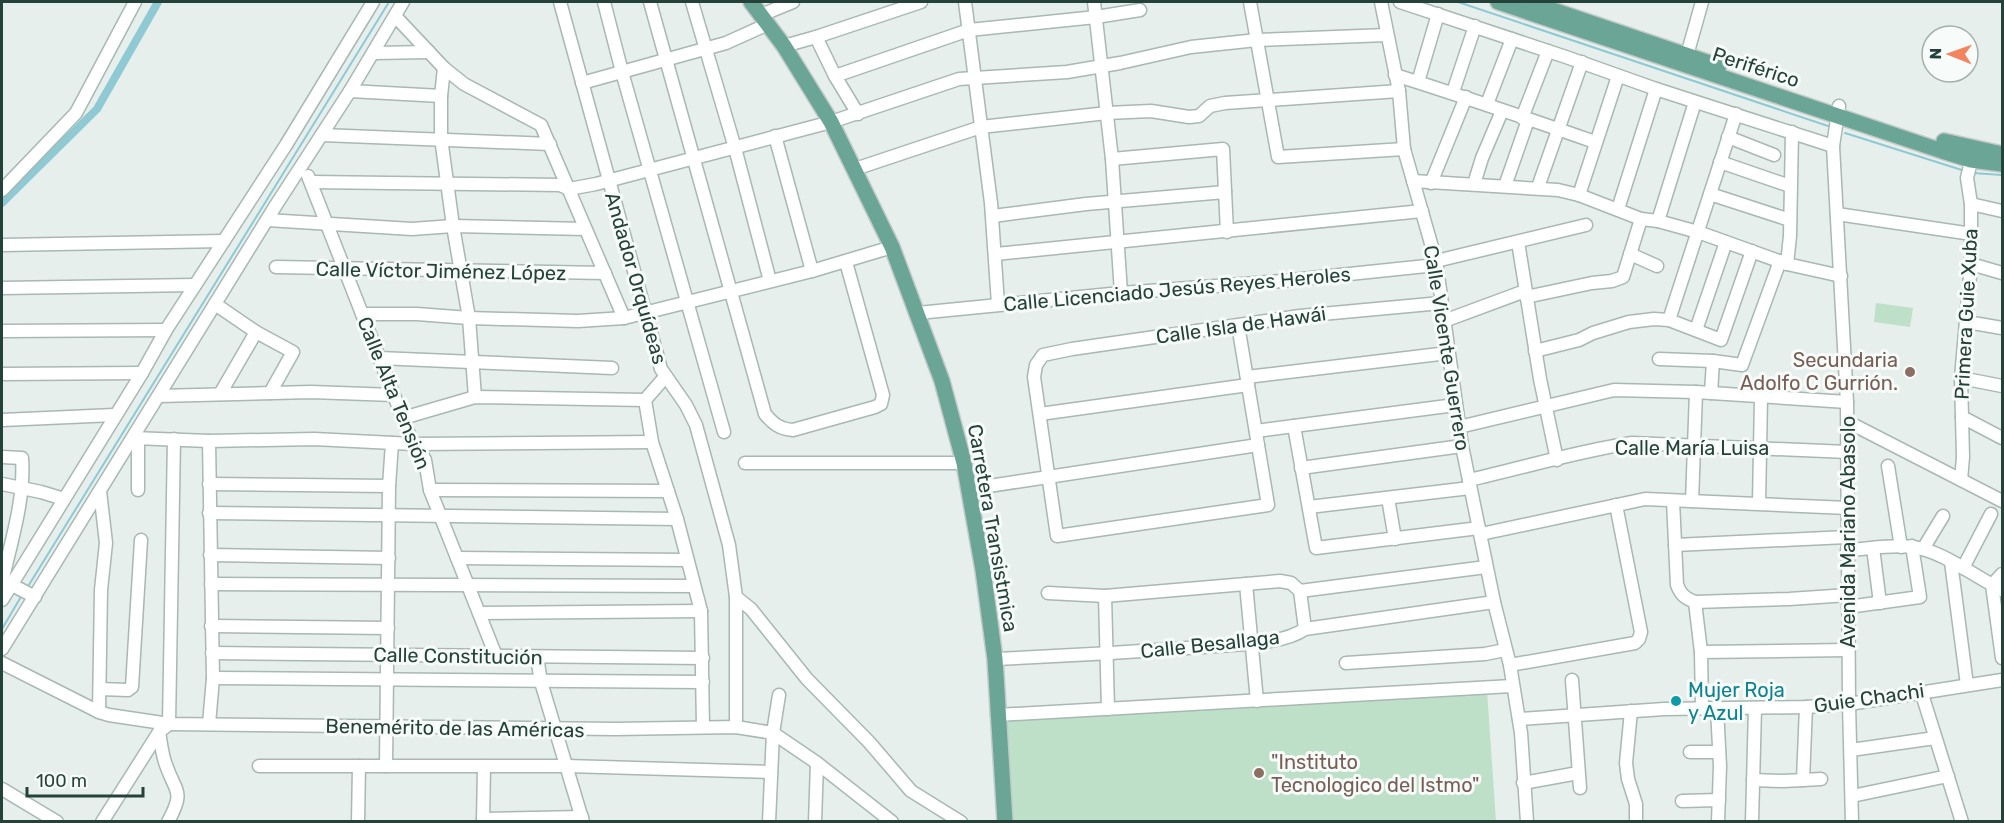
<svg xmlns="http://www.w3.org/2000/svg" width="2004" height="823" font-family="Rubik,sans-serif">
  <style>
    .green { fill: #bfe0c8 }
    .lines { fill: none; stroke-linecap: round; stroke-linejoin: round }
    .stream { stroke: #8ec9d4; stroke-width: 2 }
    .canal { stroke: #8ec9d4; stroke-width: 8 }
    .minor-casing { stroke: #a8b8b2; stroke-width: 15 }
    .major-casing { stroke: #c2cac8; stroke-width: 18 }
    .minor { stroke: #fff; stroke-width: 12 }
    .major { stroke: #6aa596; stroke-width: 15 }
    .education-dot { fill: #8d6e63; stroke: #f7fbf9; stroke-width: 2 }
    .culture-dot { fill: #0f9aa8; stroke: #f7fbf9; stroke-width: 2 }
    .labels { text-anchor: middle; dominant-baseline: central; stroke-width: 6; stroke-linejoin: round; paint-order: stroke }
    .street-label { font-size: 20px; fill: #24423a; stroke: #f7fbf9 }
    .education-label { font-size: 20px; fill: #785e54; stroke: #f7fbf9; text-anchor: end }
    .culture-label { font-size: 20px; fill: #0d838f; stroke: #f7fbf9; text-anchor: start }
  </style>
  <rect width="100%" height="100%" fill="#e6efeb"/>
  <g class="green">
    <polygon points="1876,303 1913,308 1910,327 1874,322"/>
    <polygon points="1487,691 1496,821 1004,821 997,715"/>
  </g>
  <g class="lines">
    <g class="stream">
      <polyline points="1458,2 1831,127"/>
      <polyline points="1845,133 1965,171"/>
      <polyline points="1973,173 2002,175"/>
      <polyline points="27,588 389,2"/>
      <polyline points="2,629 22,595"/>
    </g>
    <polyline class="canal" points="2,203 97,109 158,2"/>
    <g class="minor-casing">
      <g id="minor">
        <polyline points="560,2 661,369 686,405 696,425 729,545 736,597 736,727"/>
        <polyline points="604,2 622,72 724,432"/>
        <path d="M 650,2 L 765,414 C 773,424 780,429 793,430 L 875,407 L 881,404 L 883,395 L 846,262"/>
        <polyline points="692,2 735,148 770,281"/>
        <polyline points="965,2 991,203 998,304"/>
        <polyline points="1094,2 1112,159 1121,293"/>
        <polyline points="1250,2 1278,157 1404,149"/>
        <polyline points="1381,2 1399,91 1404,149 1436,261 1462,446 1494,602 1510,665 1521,733 1527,822"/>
        <polyline points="1400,2 1566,57 1656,89 1833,146"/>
        <polyline points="761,15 793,2"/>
        <polyline points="395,16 444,68 464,84 541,125 624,318"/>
        <polyline points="816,37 835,76 858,114"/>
        <polyline points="784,46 816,37 921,2"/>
        <polyline points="373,53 429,52"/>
        <polyline points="1687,55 1702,2"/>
        <polyline points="444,68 441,96 441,138 453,226 469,318 475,397"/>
        <path d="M 1395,75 C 1462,96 1529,119 1595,142"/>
        <polyline points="835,76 969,30 1096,17 1140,10"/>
        <polyline points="1418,82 1438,14"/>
        <polyline points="582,83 726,43 768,24"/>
        <polyline points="350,91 441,96"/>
        <polyline points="1453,92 1475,26"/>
        <polyline points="1487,104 1512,39"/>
        <polyline points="1839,106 1833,146 1847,402 1849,704 1852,822"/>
        <polyline points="1736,114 1669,320 1721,340 1752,251"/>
        <polyline points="1522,118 1548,51"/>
        <polyline points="322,135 550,144"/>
        <polyline points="775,136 812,271"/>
        <polyline points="1728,137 1774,155"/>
        <polyline points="1112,159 1223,149 1227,232"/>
        <polyline points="1720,162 1790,186"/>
        <polyline points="855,169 981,127 1107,113 1151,111 1189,117 1199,116 1210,106 1225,103 1399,91"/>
        <polyline points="308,176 413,444 420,451 425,460 430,490 496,656"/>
        <polyline points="1413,181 1558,190 1579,195 1641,219 1658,221 1698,232 1787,264 1841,276"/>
        <polyline points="311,182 560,185 569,189 596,184 831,122 959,79 1067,72 1120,63 1191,47 1257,40 1387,35"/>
        <polyline points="1431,183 1466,97"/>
        <polyline points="1474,184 1482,158 1502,111"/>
        <polyline points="1505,186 1528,120"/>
        <polyline points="1538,187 1582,62"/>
        <polyline points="2,190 76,113 135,2"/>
        <polyline points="1710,194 1790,220"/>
        <polyline points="1579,195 1618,76"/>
        <polyline points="1971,204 2002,211"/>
        <polyline points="1618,209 1656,89"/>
        <polyline points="1837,214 1972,234"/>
        <polyline points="993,216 1086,204 1225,192"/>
        <polyline points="267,220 412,229 453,226 585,229"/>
        <polyline points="1658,221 1695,102"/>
        <polyline points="1518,242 1540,379 1557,460"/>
        <polyline points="2,245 224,241"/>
        <polyline points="996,254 1422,211"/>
        <polyline points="1630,254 1657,266"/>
        <polyline points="1436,261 1586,225"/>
        <polyline points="1787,264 1790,236 1792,132"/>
        <polyline points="1971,264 2002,273"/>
        <polyline points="276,267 605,273"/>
        <polyline points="2,288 195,285"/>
        <polyline points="1526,297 1592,283 1612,281 1623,277 1641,219"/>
        <polyline points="215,304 256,332 293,352 270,393"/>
        <polyline points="918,313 1121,293 1282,281 1436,265"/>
        <polyline points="362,314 417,314 469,318 578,321 624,318 812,271 892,247"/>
        <polyline points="1444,321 1525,291"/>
        <polyline points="1967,322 2002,328"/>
        <polyline points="1238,325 1268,505 1057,536 1034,377 1036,365 1043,355 1072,349 1300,316 1441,303"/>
        <polyline points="1696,330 1726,242"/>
        <polyline points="2,331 166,330"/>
        <polyline points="1535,351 1579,340 1593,333 1629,322 1654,319 1669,320"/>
        <polyline points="379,358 612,368"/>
        <polyline points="1659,359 1713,361 1742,365 1780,261"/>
        <polyline points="2,374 142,373"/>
        <polyline points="665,377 645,400 652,442 677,519 701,611 703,727"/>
        <polyline points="1247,377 1448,353"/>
        <polyline points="1961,378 2002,386"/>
        <polyline points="1711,393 1713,361"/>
        <polyline points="220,394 256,332"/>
        <polyline points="159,396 311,392 394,395"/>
        <polyline points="1040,414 1248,385"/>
        <polyline points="1962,417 2002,438"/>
        <polyline points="403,418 475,397 645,400"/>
        <polyline points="2,420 114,415"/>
        <polyline points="1848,422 2002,501"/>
        <polyline points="1294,426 1316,548 1479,528"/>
        <polyline points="1459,427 1614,390 1696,392 1847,402"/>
        <polyline points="1256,431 1455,405"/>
        <polyline points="133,438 209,441 314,439 413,444 652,442"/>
        <polyline points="138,438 138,490"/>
        <polyline points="209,441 213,678 209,724"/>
        <path d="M 2,457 L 22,458 C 25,499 11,542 2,582"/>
        <polyline points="745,463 964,463"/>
        <polyline points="1888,466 1901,547"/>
        <polyline points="1301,468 1462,446"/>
        <path d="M 1469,480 C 1523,468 1577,451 1632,443 L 1848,452"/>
        <polyline points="1961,480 1963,457 1961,378 1971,264 1971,204 1967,178 1973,153"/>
        <polyline points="2,484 41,492 64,499"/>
        <polyline points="209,484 389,486"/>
        <polyline points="969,489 1258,445"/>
        <polyline points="430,490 668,491"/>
        <polyline points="1388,498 1395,539"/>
        <path d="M 1673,501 L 1677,585 C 1681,595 1685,598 1695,602 L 1789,599 L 1848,595"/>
        <polyline points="1692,501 1696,392"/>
        <polyline points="1759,503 1761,397"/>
        <polyline points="1309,507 1470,488"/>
        <polyline points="209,513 677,519"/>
        <polyline points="1481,534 1645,499 1848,508"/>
        <polyline points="1675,545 1847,537"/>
        <polyline points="1873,548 1880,603"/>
        <polyline points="1923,549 1943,516"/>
        <path d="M 1847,550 C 1868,549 1892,544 1913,547 C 1943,551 1975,577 2002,590"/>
        <polyline points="210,555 389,558"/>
        <polyline points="457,558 687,560"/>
        <polyline points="1951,562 1967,685"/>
        <polyline points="1963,568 1991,514"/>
        <polyline points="2002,574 1992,585 2002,658"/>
        <polyline points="4,583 16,587 35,597"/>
        <polyline points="211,584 694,586"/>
        <polyline points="1246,584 1257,701"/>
        <polyline points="1300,591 1486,567"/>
        <polyline points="1048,593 1105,596 1280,581 1291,583 1300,591 1305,629"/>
        <polyline points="1105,596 1108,709"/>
        <polyline points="736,597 751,609 807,679 869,742 911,791 961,822"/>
        <polyline points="2,600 142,373 166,330 286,145 373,2"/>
        <polyline points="1695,602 1701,652 1702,708"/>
        <polyline points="1848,607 1920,597 1912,546"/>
        <polyline points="479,613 701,611"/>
        <polyline points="211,626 388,628"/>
        <polyline points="2,649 276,205 350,91 403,2"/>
        <polyline points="1701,652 1848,650"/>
        <polyline points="212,653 703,658"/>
        <polyline points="537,657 541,682 583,822"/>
        <path d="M 995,659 C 1064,656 1133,652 1202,647 C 1232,644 1280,646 1305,629 L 1494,602"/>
        <polyline points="2,663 99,712 109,715 169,724 615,729 736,727 773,733 817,763 892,822"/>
        <polyline points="1346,663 1485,654 1505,650"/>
        <polyline points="1510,665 1635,643 1639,639 1641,632 1616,505"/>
        <polyline points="213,678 703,682"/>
        <polyline points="1572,680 1580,788"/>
        <polyline points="100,689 128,690 132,687 141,540"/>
        <polyline points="1921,691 1962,822"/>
        <polyline points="1717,708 1720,766 1718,822"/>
        <polyline points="1631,711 1626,763 1628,779 1636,804 1636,822"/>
        <polyline points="99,712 101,590 106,543 100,491"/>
        <polyline points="997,715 1512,686"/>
        <polyline points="1519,719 1664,709 1806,707 1849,704 2002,680"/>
        <path d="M 159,732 C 161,743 162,755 166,765 C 176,794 185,790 168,822"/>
        <polyline points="1851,750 1935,738"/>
        <polyline points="1690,752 1719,752"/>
        <polyline points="259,766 567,766 771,772"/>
        <polyline points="386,766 389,486 392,443"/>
        <polyline points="1753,780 1783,781 1803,780 1806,707"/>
        <polyline points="1803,780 1821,779"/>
        <polyline points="1523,783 1578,773"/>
        <polyline points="2,789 57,822"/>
        <polyline points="1852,796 1948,776"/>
        <polyline points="1682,801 1719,800"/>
        <polyline points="483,819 582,817"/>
        <polyline points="102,822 159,732 169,724 174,439"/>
        <polyline points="358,822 359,766"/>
        <polyline points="483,822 484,767"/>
        <polyline points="769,822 773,733 779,695"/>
        <polyline points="815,822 817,763"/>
        <polyline points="1752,822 1755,708"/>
      </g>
    </g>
    <g class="major-casing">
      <g id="major">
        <polyline points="751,2 784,46 831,122 892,247 942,381 964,463 983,570 995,659 1005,822"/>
        <polyline points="1498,2 1942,151 1971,160 2002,164"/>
        <polyline points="1529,2 1719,66"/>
        <polyline points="1944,141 2002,154"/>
      </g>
    </g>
    <use href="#minor" class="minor"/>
    <use href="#major" class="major"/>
  </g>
  <g class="education-dot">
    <circle cx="1910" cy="372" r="6"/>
    <circle cx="1259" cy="773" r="6"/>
  </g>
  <circle class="culture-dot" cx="1676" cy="701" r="6"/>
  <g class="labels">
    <g class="street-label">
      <text transform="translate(1756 67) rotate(18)">Periférico</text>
      <text transform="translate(441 271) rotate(1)">Calle Víctor Jiménez López</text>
      <text transform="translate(636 278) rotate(74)">Andador Orquídeas</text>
      <text transform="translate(1177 289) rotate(-5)">Calle Licenciado Jesús Reyes Heroles</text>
      <text transform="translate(1966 314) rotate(-87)">Primera Guie Xuba</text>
      <text transform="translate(1241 325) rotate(-8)">Calle Isla de Hawái</text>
      <text transform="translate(1447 348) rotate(81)">Calle Vicente Guerrero</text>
      <text transform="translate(394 393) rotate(68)">Calle Alta Tensión</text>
      <text x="1692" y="448">Calle María Luisa</text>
      <text transform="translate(993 528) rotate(80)">Carretera Transistmica</text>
      <text transform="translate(1848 532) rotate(-90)">Avenida Mariano Abasolo</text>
      <text transform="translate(1210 644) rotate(-6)">Calle Besallaga</text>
      <text transform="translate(458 656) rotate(1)">Calle Constitución</text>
      <text transform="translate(1869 698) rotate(-8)">Guie Chachi</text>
      <text transform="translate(455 728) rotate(1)">Benemérito de las Américas</text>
    </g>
    <g class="education-label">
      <text x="1898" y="360">Secundaria<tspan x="1898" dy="23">Adolfo C Gurrión.</tspan></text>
      <text x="1271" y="762" text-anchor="start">"Instituto<tspan x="1271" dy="23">Tecnologico del Istmo"</tspan></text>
    </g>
    <g class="culture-label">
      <text x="1688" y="690">Mujer Roja<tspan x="1688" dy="23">y Azul</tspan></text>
    </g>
  </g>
  <rect width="2004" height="823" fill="none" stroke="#24423a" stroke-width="6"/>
  <g transform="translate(1950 54) rotate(271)"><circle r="28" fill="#f7fbf9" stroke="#a3b1ad" stroke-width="1.5"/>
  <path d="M0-4.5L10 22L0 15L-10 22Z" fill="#f4845f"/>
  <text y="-9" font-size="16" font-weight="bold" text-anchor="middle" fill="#24423a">N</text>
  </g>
  <path d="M27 787v9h116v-9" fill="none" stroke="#24423a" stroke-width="3"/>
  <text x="36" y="787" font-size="18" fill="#24423a" stroke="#f7fbf9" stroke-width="4.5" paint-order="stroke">100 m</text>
</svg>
